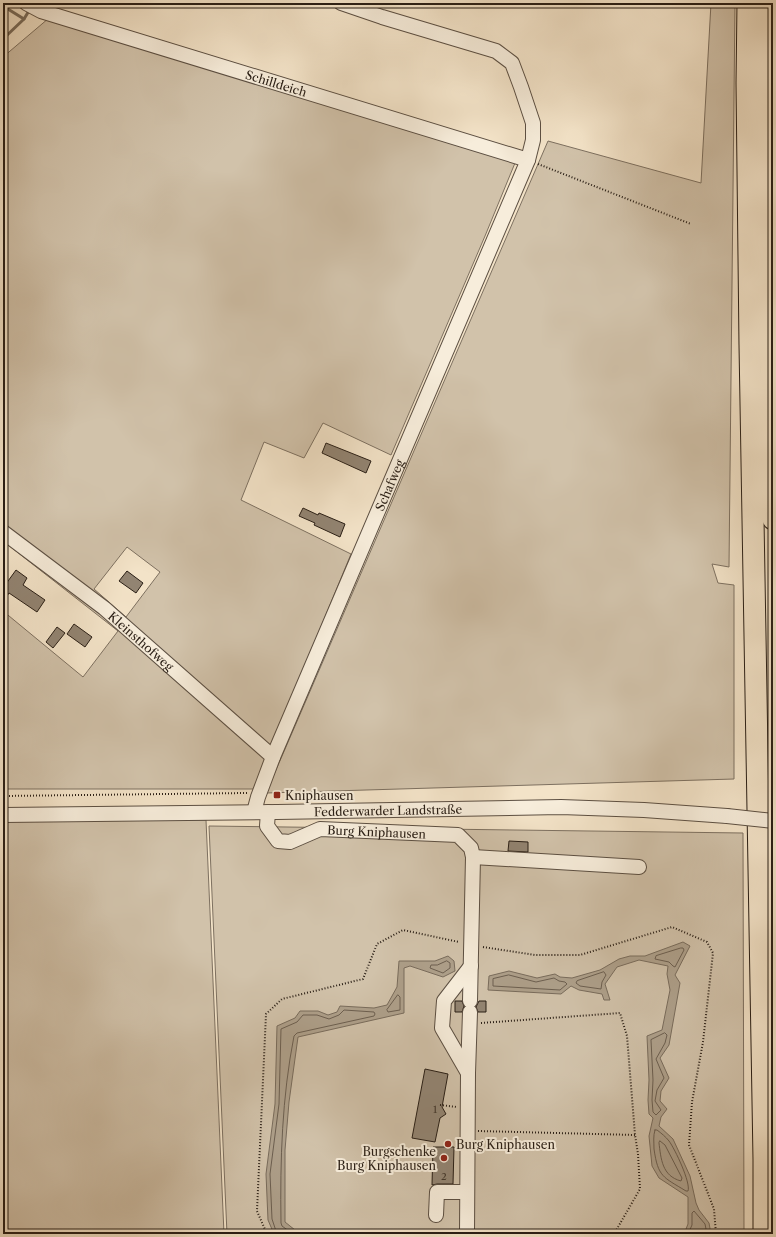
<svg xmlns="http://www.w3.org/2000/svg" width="776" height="1237" font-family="'Libre Caslon Text',serif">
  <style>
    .green { fill: #d1c2aa; stroke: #7d7060; fill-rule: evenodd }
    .water { fill: #aea08b; stroke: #796c5c }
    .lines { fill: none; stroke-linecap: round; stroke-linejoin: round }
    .shore { stroke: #6c5f50; stroke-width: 1 }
    .stream { stroke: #796c5c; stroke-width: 3 }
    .building { fill: #928472; stroke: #291e15 }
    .minor-casing { stroke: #5c4f42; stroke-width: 16 }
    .highway-casing { stroke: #291e15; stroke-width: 23 }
    .path { stroke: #291e15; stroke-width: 2; stroke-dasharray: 1 2; stroke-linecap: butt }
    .minor { stroke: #f7eddb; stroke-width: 14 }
    .highway { stroke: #f3e3c8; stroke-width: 21 }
    .minor-bridge-casing { stroke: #5c4f42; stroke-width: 16; stroke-linecap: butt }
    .minor-bridge { stroke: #f7eddb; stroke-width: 14 }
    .poi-dot { fill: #8f2418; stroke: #f7eddb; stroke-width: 1.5 }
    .labels { text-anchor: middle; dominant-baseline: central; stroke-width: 4; stroke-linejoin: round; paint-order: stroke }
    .number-label { font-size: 10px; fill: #43382c }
    .street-label { font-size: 12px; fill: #291e15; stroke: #f7eddb }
    .poi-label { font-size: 12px; fill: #291e15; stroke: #f7eddb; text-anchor: start }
  </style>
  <rect width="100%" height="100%" fill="#f3e3c8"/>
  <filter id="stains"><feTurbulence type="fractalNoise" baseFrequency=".005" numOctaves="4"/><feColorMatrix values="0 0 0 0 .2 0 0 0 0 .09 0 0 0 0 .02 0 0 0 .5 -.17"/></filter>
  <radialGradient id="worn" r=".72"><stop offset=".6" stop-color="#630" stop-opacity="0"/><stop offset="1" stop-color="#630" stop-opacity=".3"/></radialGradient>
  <g class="green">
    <polygon points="711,3 735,3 729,567 712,564 718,583 734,585 734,779 266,793 548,141 701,183"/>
    <path d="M 49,18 L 343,108 L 515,163 L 485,236 L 391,455 L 323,423 L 304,458 L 264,442 L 241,500 L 351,554 L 254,789 L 3,789 L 3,611 L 83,677 L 118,631 L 3,541 L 3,57 ZM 127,547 L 160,572 L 126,617 L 94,589 Z"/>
    <polygon points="3,820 206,820 224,1234 3,1234"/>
    <polygon points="209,826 743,833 744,1234 227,1234"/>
  </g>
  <g class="water">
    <polygon points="683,942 690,946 675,975 680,983 669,1045 660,1058 669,1078 661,1091 660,1101 667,1109 661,1117 659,1126 673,1139 690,1176 696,1203 699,1210 709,1223 711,1234 684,1234 688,1224 688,1197 659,1178 652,1166 649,1136 653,1118 649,1114 648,1100 649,1080 647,1036 662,1030 670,990 667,974 668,966 639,960 617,967 605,984 610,1000 604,1000 602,994 579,990 571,986 561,994 488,990 489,976 509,971 537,978 555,974 560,977 572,978 600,970 619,959 630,956 645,956"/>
    <polygon points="448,956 454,961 455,971 443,977 410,966 404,968 404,1013 298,1037 289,1102 285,1150 285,1222 295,1230 297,1234 274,1234 268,1220 266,1174 275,1104 277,1026 295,1018 300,1011 318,1011 328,1015 337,1012 340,1006 374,1008 387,1005 397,987 399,961 435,961"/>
  </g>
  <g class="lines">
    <g class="shore">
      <polygon points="681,948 683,948 684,950 675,967 673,966 669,962 655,959 656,956"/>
      <polygon points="447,961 450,963 450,968 443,973 430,968 431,965 437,965"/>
      <polygon points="604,972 606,975 602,982 601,989 580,986 576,983 577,981"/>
      <polygon points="509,975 536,982 554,978 559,981 565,982 567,984 560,990 493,986 493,979"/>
      <polygon points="398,995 400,997 400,1010 388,1012 387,1010"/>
      <polygon points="665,1033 667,1035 665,1043 656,1059 664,1078 657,1090 655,1101 661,1110 656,1115 653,1112 652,1100 653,1080 651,1040"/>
      <path d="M 655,1130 L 657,1130 C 661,1133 666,1137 669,1141 C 675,1149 691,1183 688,1191 L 686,1191 C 663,1177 658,1177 654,1149 C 654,1142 653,1136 655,1130 Z"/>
      <path d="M 660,1141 L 665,1145 L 682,1178 L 681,1181 C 662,1176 661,1159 659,1143 Z"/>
      <path d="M 277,1234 L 272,1219 L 270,1174 L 279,1104 L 281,1029 L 297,1022 L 303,1015 L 317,1015 L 329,1019 L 339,1015 L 344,1010 L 374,1012 L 375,1014 L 374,1016 L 297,1033 L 294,1036 C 282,1097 280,1160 281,1223 L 282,1226 L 293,1234"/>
      <polyline points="688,1234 692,1225 692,1213 694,1211 705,1224 707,1234"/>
    </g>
    <g class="stream">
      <polyline points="3,6 24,19"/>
      <polyline points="3,39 24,19 30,9"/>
    </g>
  </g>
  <g class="building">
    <polygon points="326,443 371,461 366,473 322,453"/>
    <polygon points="303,508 318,515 319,513 345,524 340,537 314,525 315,523 299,516"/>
    <polygon points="16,570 27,578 23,585 45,600 37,612 9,593 3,602 3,588"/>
    <polygon points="127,571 143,583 136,593 119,581"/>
    <polygon points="74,624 92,637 85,647 67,634"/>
    <polygon points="57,627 65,633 53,648 46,642"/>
    <polygon points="509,841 528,842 528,852 508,851"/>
    <polygon points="455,1001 462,1001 464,1006 462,1012 455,1012"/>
    <polygon points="479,1001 486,1001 486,1012 478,1012 476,1007"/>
    <polygon points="425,1069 448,1074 442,1107 446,1114 440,1118 435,1142 412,1138"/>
    <polygon points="433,1147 454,1147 453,1184 437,1184 432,1185"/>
  </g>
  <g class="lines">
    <g class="minor-casing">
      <g id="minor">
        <path id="s1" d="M 26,3 L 41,11 L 528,160"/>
        <path id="s2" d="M 3,532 L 104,608 L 273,757"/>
        <path id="s3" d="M 254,812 L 258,797 L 273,757 L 528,160 L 533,140 L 533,123 L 521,87 L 512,63 L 496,51 L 382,17 L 341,3"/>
        <path id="s4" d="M 268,812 L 267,826 L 278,841 L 290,842 L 320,829 L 458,835 L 471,848 L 473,857 L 470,1001"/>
        <path id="s5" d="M 3,815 L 277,812 L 561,807 L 644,810 L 727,816"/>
        <polyline points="473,857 639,867"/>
        <polyline points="468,1073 442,1028 444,1001 471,966"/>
        <polyline points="436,1215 437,1192 467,1192"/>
        <polyline points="467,1234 468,1073 470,1012"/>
      </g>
    </g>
    <g class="highway-casing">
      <g id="highway">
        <polyline points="748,3 747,83 750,345 764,1159 764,1234"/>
        <polyline points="767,3 766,81 773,519"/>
      </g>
    </g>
    <g class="path">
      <polyline points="538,164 691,224"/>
      <polyline points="3,796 247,793"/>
      <polyline points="483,947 535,955 580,955 672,927 707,942 713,953 703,1042 692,1102 689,1145 714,1209 716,1234"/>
      <polyline points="481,1023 620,1013 627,1036 635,1135 638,1154 640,1189 614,1234"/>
      <polyline points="440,1105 457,1107"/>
      <polyline points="478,1131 635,1135"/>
      <polyline points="267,1234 257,1211 266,1014 282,999 363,979 377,944 403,930 459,942"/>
    </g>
    <use href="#minor" class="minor"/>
    <use href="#highway" class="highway"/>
    <g class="minor-bridge-casing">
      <polyline id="minor-bridge" points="727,816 773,821"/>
    </g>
    <use href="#minor-bridge" class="minor-bridge"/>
  </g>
  <g class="poi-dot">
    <rect x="273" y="791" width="8" height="8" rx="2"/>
    <circle cx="448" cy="1144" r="4"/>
    <circle cx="444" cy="1158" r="4"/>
  </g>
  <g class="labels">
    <g class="number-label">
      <text x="435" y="1109">1</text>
      <text x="444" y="1176">2</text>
    </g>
    <g class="street-label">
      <text stroke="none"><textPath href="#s1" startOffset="263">Schilldeich</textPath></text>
      <text stroke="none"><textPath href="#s3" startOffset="354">Schafweg</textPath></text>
      <text stroke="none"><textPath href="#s2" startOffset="176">Kleinsthofweg</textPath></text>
      <text stroke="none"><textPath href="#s5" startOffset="385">Fedderwarder Landstraße</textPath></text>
      <text stroke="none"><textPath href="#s4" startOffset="134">Burg Kniphausen</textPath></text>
    </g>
    <g class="poi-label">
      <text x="285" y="795">Kniphausen</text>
      <text x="456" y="1144">Burg Kniphausen</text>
      <text x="436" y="1151" text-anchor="end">Burgschenke<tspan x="436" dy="14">Burg Kniphausen</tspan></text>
    </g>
  </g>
  <rect width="776" height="1237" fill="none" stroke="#f3e3c8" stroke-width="16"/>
  <rect x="4" y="4" width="768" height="1229" fill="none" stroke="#291e15" stroke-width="2"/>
  <rect x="8" y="8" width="760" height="1221" fill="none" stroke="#291e15"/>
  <rect width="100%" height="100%" filter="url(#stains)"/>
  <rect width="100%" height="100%" fill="url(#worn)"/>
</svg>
